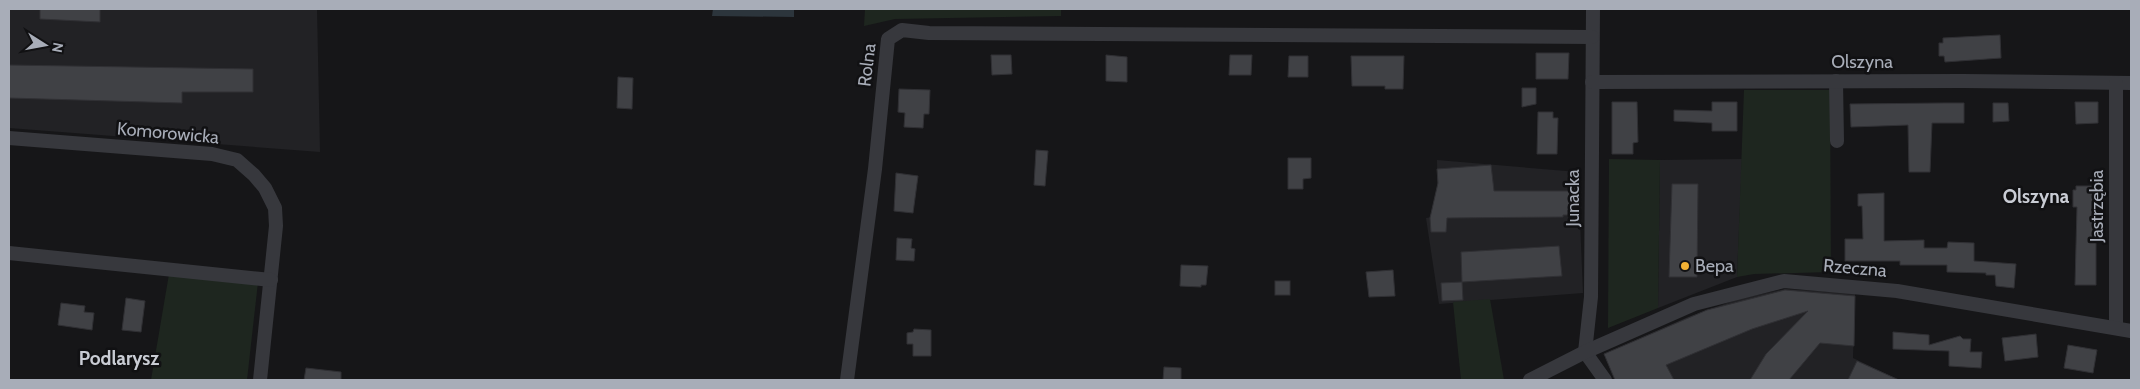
<svg xmlns="http://www.w3.org/2000/svg" width="2140" height="389" font-family="Cabin,sans-serif">
  <style>
    .built { fill: #222225 }
    .green { fill: #1e261f }
    .water { fill: #2c353c }
    .building { fill: #404145; stroke: #303034 }
    .lines { fill: none; stroke-linecap: round; stroke-linejoin: round }
    .minor { stroke: #37383d; stroke-width: 14 }
    .poi-dot { fill: #f2b134; stroke: #111113; stroke-width: 2 }
    .labels { text-anchor: middle; dominant-baseline: central; stroke-width: 5; stroke-linejoin: round; paint-order: stroke }
    .street-label { font-size: 18px; fill: #a8adb8; stroke: #111113 }
    .poi-label { font-size: 18px; fill: #a8adb8; stroke: #111113; text-anchor: start }
    .neighbourhood-label { font-size: 19px; font-weight: bold; fill: #c9ccd4; stroke: #111113 }
  </style>
  <rect width="100%" height="100%" fill="#161618"/>
  <g class="built">
    <polygon points="9,9 317,9 320,152 9,128"/>
    <polygon points="1742,159 1737,277 1658,308 1660,160"/>
    <polygon points="1437,160 1578,172 1583,293 1439,304 1426,218 1438,216"/>
    <polygon points="1785,289 1855,293 1853,358 1899,380 1615,380 1604,354 1688,317 1738,299"/>
  </g>
  <g class="green">
    <polygon points="865,9 1061,9 1061,16 895,19 864,26"/>
    <polygon points="1744,90 1830,90 1831,272 1754,274 1737,277"/>
    <polygon points="1609,159 1660,160 1658,308 1608,328"/>
    <polygon points="169,274 258,282 247,380 151,380"/>
    <polygon points="1490,299 1504,380 1461,380 1453,302"/>
  </g>
  <polygon class="water" points="713,9 794,9 794,17 712,16"/>
  <g class="building">
    <polygon points="40,9 100,9 100,22 40,19"/>
    <polygon points="2000,35 2001,58 1945,62 1944,56 1939,56 1939,43 1943,43 1943,38"/>
    <polygon points="1536,53 1569,53 1568,79 1536,79"/>
    <polygon points="991,55 1011,55 1012,74 992,75"/>
    <polygon points="1106,55 1127,57 1127,82 1106,81"/>
    <polygon points="1230,55 1252,55 1251,75 1229,75"/>
    <polygon points="1289,56 1308,56 1308,77 1288,77"/>
    <polygon points="1351,56 1404,56 1403,89 1385,89 1385,86 1352,86"/>
    <polygon points="9,65 253,69 253,92 182,92 182,103 9,98"/>
    <polygon points="618,77 633,78 632,109 617,108"/>
    <polygon points="1522,88 1536,88 1536,104 1522,107"/>
    <polygon points="899,89 930,90 929,114 924,114 923,128 904,127 905,113 898,112"/>
    <polygon points="1612,102 1637,102 1638,142 1633,143 1633,154 1612,154"/>
    <polygon points="1712,102 1737,102 1737,131 1712,131 1712,123 1674,121 1674,110 1712,111"/>
    <polygon points="2075,102 2098,102 2098,123 2076,124"/>
    <polygon points="1943,103 1964,103 1964,123 1932,123 1930,172 1909,172 1908,125 1851,127 1850,104"/>
    <polygon points="1993,103 2008,103 2009,121 1993,122"/>
    <polygon points="1538,112 1553,112 1553,118 1558,118 1557,154 1537,154"/>
    <polygon points="1036,150 1048,151 1045,186 1034,185"/>
    <polygon points="1288,158 1311,158 1311,178 1303,179 1303,189 1288,189"/>
    <polygon points="1491,165 1494,191 1574,191 1574,215 1563,215 1563,217 1447,218 1446,232 1431,232 1430,218 1438,183 1437,169"/>
    <polygon points="896,173 918,176 913,213 894,211"/>
    <polygon points="1672,184 1698,184 1697,277 1669,277"/>
    <polygon points="2076,186 2096,186 2096,211 2092,211 2093,235 2096,235 2096,285 2075,285 2077,207 2073,207 2073,190 2076,190"/>
    <polygon points="1884,193 1884,241 1924,240 1924,248 1947,248 1948,242 1974,243 1974,261 2016,264 2014,288 1996,286 1995,275 1986,275 1986,273 1947,272 1947,265 1900,265 1900,261 1845,261 1845,239 1863,239 1862,206 1858,206 1858,194"/>
    <polygon points="897,238 912,239 911,248 915,249 914,261 896,260"/>
    <polygon points="1559,246 1562,276 1462,282 1463,300 1442,301 1441,283 1462,282 1461,252"/>
    <polygon points="1181,265 1208,266 1206,285 1201,285 1201,287 1180,286"/>
    <polygon points="1393,270 1395,296 1369,297 1366,272"/>
    <rect x="1275" y="281" width="15" height="14"/>
    <polygon points="1785,290 1855,296 1854,346 1820,343 1789,380 1750,380 1766,354 1808,311 1752,329 1666,365 1674,380 1615,380 1604,354 1707,310"/>
    <polygon points="126,298 145,301 141,332 122,330"/>
    <polygon points="61,303 85,306 84,312 94,313 92,330 58,325"/>
    <polygon points="914,329 931,330 931,356 913,356 913,344 907,344 907,333 913,332"/>
    <polygon points="1893,332 1929,335 1929,345 1960,336 1963,339 1971,339 1970,352 1982,352 1981,368 1949,366 1949,351 1893,349"/>
    <polygon points="2036,334 2038,357 2005,361 2002,338"/>
    <polygon points="2068,345 2097,350 2093,373 2064,368"/>
    <polygon points="1857,361 1899,380 1848,380"/>
    <polygon points="1164,367 1181,368 1181,380 1163,380"/>
    <polygon points="306,368 341,372 341,380 304,380"/>
  </g>
  <g class="lines">
    <g class="minor">
      <polyline points="1593,9 1591,297 1585,352 1605,380"/>
      <polyline points="1836,81 1837,141"/>
      <polyline points="1592,82 1963,81 2131,83"/>
      <polyline points="2116,83 2116,328"/>
      <polyline points="9,138 212,154 237,160 254,175 265,188 275,208 276,226 260,380"/>
      <polyline points="9,253 271,280"/>
      <polyline points="847,380 875,169 888,39 902,30 929,33 1592,37"/>
      <polyline points="1530,380 1585,352 1694,304 1784,281 1897,291 2131,331"/>
    </g>
  </g>
  <circle class="poi-dot" cx="1685" cy="266" r="5"/>
  <g class="labels">
    <g class="street-label">
      <text x="1862" y="62">Olszyna</text>
      <text transform="translate(867 65) rotate(-83)">Rolna</text>
      <text transform="translate(168 133) rotate(5)">Komorowicka</text>
      <text transform="translate(1573 198) rotate(-90)">Junacka</text>
      <text transform="translate(2097 206) rotate(-90)">Jastrzębia</text>
      <text transform="translate(1855 268) rotate(5)">Rzeczna</text>
    </g>
    <g class="poi-label">
      <text x="1695" y="266">Bepa</text>
    </g>
    <g class="neighbourhood-label">
      <text x="2036" y="196">Olszyna</text>
      <text x="119" y="358">Podlarysz</text>
    </g>
  </g>
  <rect width="2140" height="389" fill="none" stroke="#a8adb8" stroke-width="20"/>
  <g transform="translate(45 45) rotate(101)" stroke="#111113" stroke-width="4" paint-order="stroke">
  <path d="M0-4L9 19L0 12L-9 19Z" fill="#a8adb8"/>
  <text y="-8" font-size="14" font-weight="bold" text-anchor="middle" fill="#a8adb8">N</text>
  </g>
</svg>
